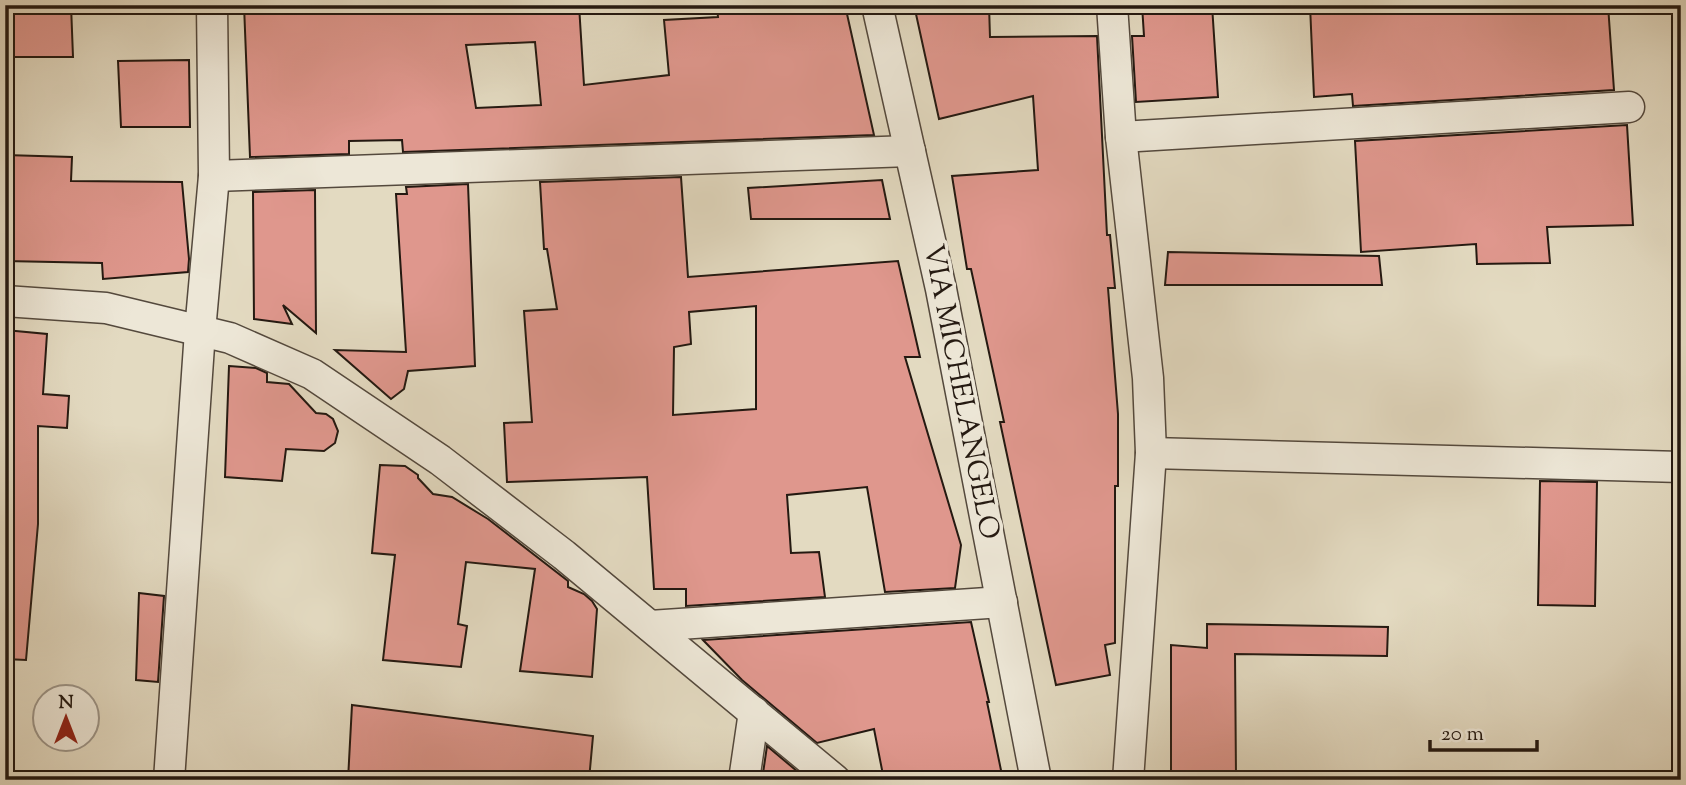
<svg xmlns="http://www.w3.org/2000/svg" width="1686" height="785" font-family="'Sorts Mill Goudy',serif">
  <style>
    .building { fill: #df978d; stroke: #241911; stroke-width: 2; fill-rule: evenodd }
    .lines { fill: none; stroke-linecap: round; stroke-linejoin: round }
    .street-casing { stroke: #54493d; stroke-width: 33 }
    .street { stroke: #ede7d7; stroke-width: 30 }
    .labels { text-anchor: middle; dominant-baseline: central; stroke-width: 7; stroke-linejoin: round; paint-order: stroke }
    .street-label { font-size: 28px; fill: #241911; stroke: #ede7d7 }
  </style>
  <rect width="100%" height="100%" fill="#e3dac1"/>
  <filter id="stains"><feTurbulence type="fractalNoise" baseFrequency=".00286" numOctaves="4"/><feColorMatrix values="0 0 0 0 .2 0 0 0 0 .09 0 0 0 0 .02 0 0 0 .5 -.17"/></filter>
  <radialGradient id="worn" r=".72"><stop offset=".6" stop-color="#630" stop-opacity="0"/><stop offset="1" stop-color="#630" stop-opacity=".3"/></radialGradient>
  <g class="building">
    <polygon points="5,5 71,5 73,57 5,57"/>
    <path d="M 244,5 L 579,5 L 584,85 L 669,75 L 664,20 L 718,17 L 717,8 L 751,5 L 845,5 L 874,135 L 403,152 L 402,140 L 349,141 L 349,154 L 250,157 ZM 535,42 L 541,105 L 476,108 L 466,45 Z"/>
    <polygon points="914,5 989,5 990,37 1097,36 1107,235 1110,235 1115,288 1108,288 1118,414 1118,486 1115,486 1115,643 1105,645 1110,675 1056,685 1000,422 1004,422 971,269 967,269 952,176 1038,170 1033,96 939,119"/>
    <polygon points="1142,5 1212,5 1218,97 1136,102 1132,36 1144,36"/>
    <polygon points="1310,5 1608,5 1614,90 1353,106 1352,94 1314,97"/>
    <polygon points="189,60 190,127 121,127 118,61"/>
    <polygon points="1627,125 1633,225 1547,227 1550,263 1477,264 1476,244 1361,252 1355,141"/>
    <polygon points="5,155 72,157 71,181 182,182 189,259 188,272 103,279 102,263 5,261"/>
    <path d="M 681,177 L 688,277 L 898,261 L 920,357 L 905,357 L 961,545 L 955,588 L 885,592 L 867,487 L 787,495 L 791,553 L 819,552 L 825,597 L 686,606 L 686,589 L 654,589 L 647,477 L 507,482 L 504,423 L 532,422 L 524,311 L 557,309 L 547,249 L 544,249 L 540,182 ZM 756,306 L 756,409 L 673,415 L 674,347 L 691,344 L 689,312 Z"/>
    <polygon points="882,180 890,219 751,219 748,188"/>
    <polygon points="468,184 475,366 408,371 404,389 391,399 335,350 406,352 396,194 407,194 406,187"/>
    <polygon points="315,190 316,333 283,305 292,324 254,319 253,192"/>
    <polygon points="1168,252 1379,256 1382,285 1165,285"/>
    <polygon points="5,330 47,334 43,394 69,396 67,428 38,426 38,524 26,660 5,659"/>
    <polygon points="229,366 256,368 267,373 267,382 289,384 316,413 326,414 333,419 338,431 335,443 324,451 286,449 282,481 225,477"/>
    <polygon points="380,465 405,466 418,475 418,478 433,494 452,497 488,519 568,581 568,587 584,594 592,601 597,609 592,677 520,671 535,569 466,562 458,624 467,626 461,667 383,660 395,555 372,553"/>
    <polygon points="1540,481 1597,482 1595,606 1538,605"/>
    <polygon points="139,593 164,596 158,682 136,680"/>
    <polygon points="971,622 989,702 987,702 1003,780 884,780 874,729 817,743 742,680 703,640"/>
    <polygon points="1207,624 1388,627 1387,656 1235,654 1236,776 1171,776 1171,645 1207,648"/>
    <polygon points="352,705 593,736 589,780 348,780"/>
    <polygon points="767,746 804,777 804,780 762,780"/>
  </g>
  <g class="lines">
    <g class="street-casing">
      <g id="street">
        <polyline points="877,5 941,289 1036,780"/>
        <polyline points="1112,5 1121,137 1148,378 1151,453 1128,780"/>
        <polyline points="1121,137 1629,107"/>
        <polyline points="214,176 910,151"/>
        <polyline points="5,301 106,308 230,338 312,374 440,460 564,555 835,780"/>
        <polyline points="1151,453 1681,467"/>
        <polyline points="650,626 1002,602"/>
        <polyline points="169,780 200,331 214,176 212,5"/>
        <polyline points="744,780 754,712"/>
      </g>
    </g>
    <use href="#street" class="street"/>
  </g>
  <g class="labels">
    <g class="street-label">
      <text transform="translate(960 392) rotate(79)">VIA MICHELANGELO</text>
    </g>
  </g>
  <rect width="1686" height="785" fill="none" stroke="#e3dac1" stroke-width="28"/>
  <rect x="7" y="7" width="1672" height="771" fill="none" stroke="#241911" stroke-width="3.5"/>
  <rect x="14" y="14" width="1658" height="757" fill="none" stroke="#241911" stroke-width="2"/>
  <g transform="translate(66 718)"><circle r="33" fill="#ede7d7" stroke="#9d9588" stroke-width="2"/>
  <path d="M0-5L12 26L0 18L-12 26Z" fill="#8f2418"/>
  <text y="-10" font-size="19" font-weight="bold" text-anchor="middle" fill="#241911">N</text>
  </g>
  <path d="M1430 740v10h107v-10" fill="none" stroke="#241911" stroke-width="3.5"/>
  <text x="1441" y="740" font-size="21" fill="#241911" stroke="#ede7d7" stroke-width="5" paint-order="stroke">20 m</text>
  <rect width="100%" height="100%" filter="url(#stains)"/>
  <rect width="100%" height="100%" fill="url(#worn)"/>
</svg>
